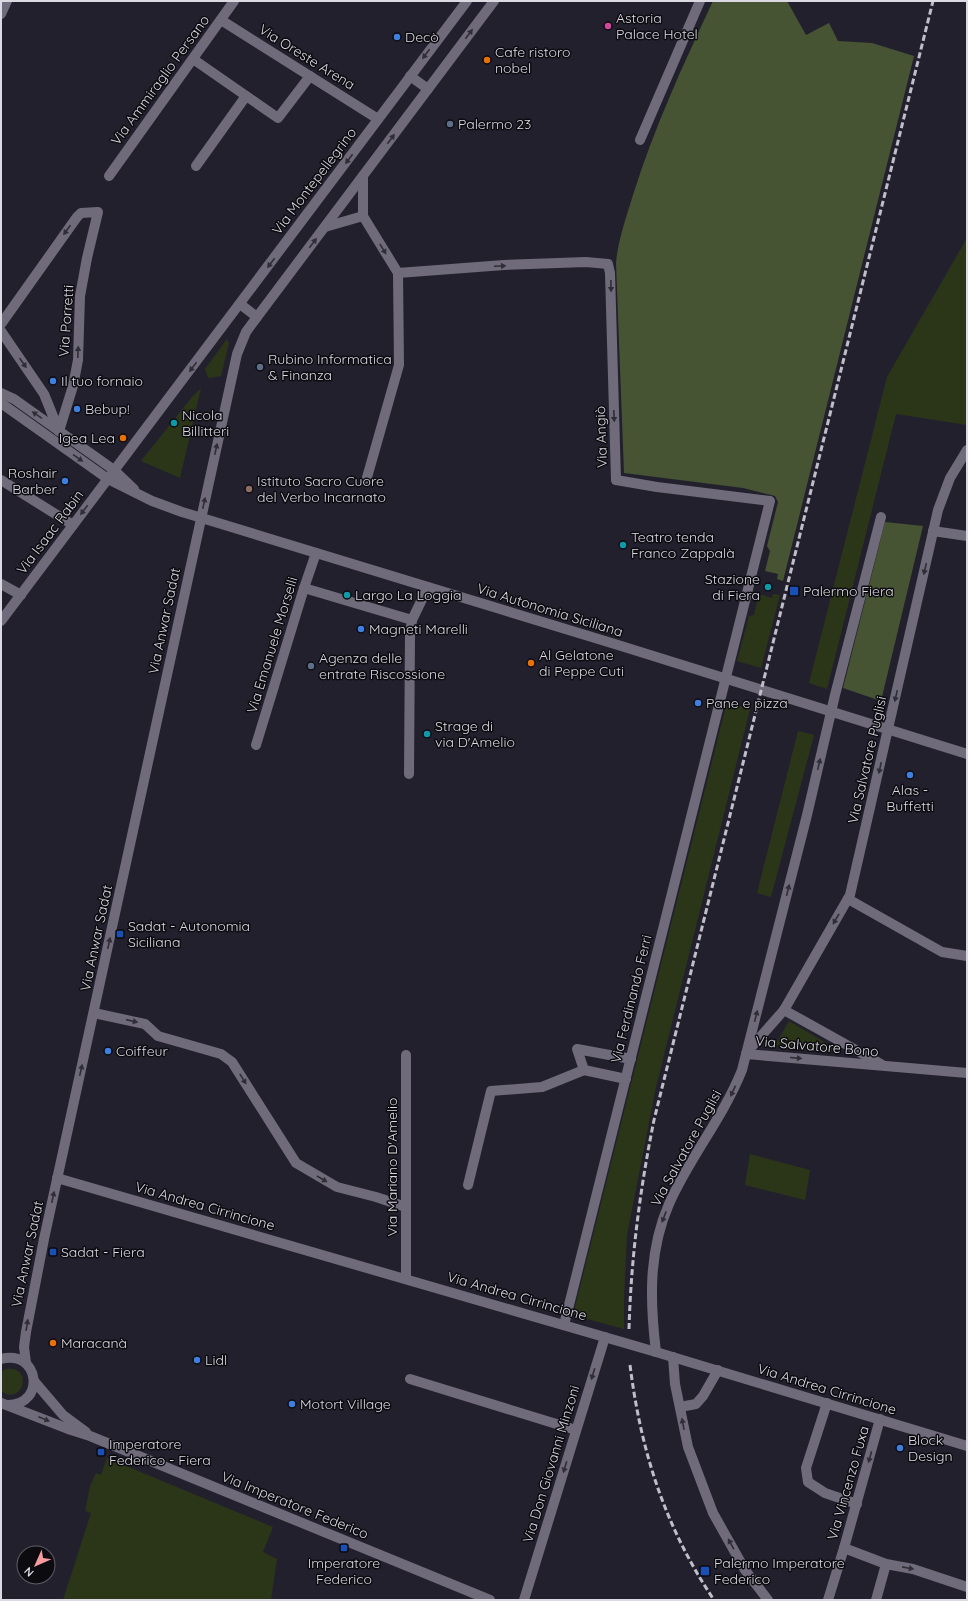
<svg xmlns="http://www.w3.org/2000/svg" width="968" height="1601" font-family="Quicksand,sans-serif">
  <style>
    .green { fill: #2b3619 }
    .forest { fill: #465433 }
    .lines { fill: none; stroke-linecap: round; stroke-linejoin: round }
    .minor { stroke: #6f6b7b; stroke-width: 10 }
    .tertiary { stroke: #6f6b7b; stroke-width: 10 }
    .rail { stroke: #c0bec8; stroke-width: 3; stroke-dasharray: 6 3; stroke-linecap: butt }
    .oneway { fill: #2f2d35 }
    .hotel-dot { fill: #d1479c; stroke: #0c0b10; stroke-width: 1.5 }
    .shop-dot { fill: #3f7fe0; stroke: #0c0b10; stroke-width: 1.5 }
    .food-dot { fill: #e8710a; stroke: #0c0b10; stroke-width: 1.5 }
    .service-dot { fill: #5c6f8a; stroke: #0c0b10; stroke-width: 1.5 }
    .culture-dot { fill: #0f9aa8; stroke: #0c0b10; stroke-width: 1.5 }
    .education-dot { fill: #8d6e63; stroke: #0c0b10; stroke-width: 1.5 }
    .transit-dot { fill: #1a4fb4; stroke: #0c0b10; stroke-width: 1.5 }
    .labels { text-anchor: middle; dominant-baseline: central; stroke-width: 3; stroke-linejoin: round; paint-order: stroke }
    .poi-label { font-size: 14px; fill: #dbd9e2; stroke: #0c0b10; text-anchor: start }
    .street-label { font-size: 14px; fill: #dbd9e2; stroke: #0c0b10 }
  </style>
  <rect width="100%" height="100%" fill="#23202d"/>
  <g class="green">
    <polygon points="967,238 967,425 896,414 827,689 809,683 887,377"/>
    <polygon points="227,339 229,343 221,376 210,378 208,377 205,369"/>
    <polygon points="201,388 180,478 141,461 192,397"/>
    <polygon points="759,594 772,598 773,594 780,595 761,668 737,661 749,616 754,615"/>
    <polygon points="727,702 750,709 656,1087 627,1235 624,1298 624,1329 573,1315"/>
    <polygon points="798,731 814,735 771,897 757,893"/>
    <polygon points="789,1021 841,1052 775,1045"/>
    <polygon points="750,1154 810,1170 805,1200 745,1185"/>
    <path d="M 6,1369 C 34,1365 23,1407 1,1391 L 1,1372 Z"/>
    <polygon points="107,1458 273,1527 263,1552 277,1559 271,1600 63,1600 91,1513 85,1511 90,1486 96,1473 101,1475"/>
  </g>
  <g class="forest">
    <path d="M 713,1 L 787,1 L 806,35 L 829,23 L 838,41 L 872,43 L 914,56 L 783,581 L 777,579 L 778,574 L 765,571 L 770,551 L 767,546 L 778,502 L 775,496 L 743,488 L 624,473 L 616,263 C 618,240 626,218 633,195 C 654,128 683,65 713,1 Z"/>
    <polygon points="885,522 923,526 881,701 843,688"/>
  </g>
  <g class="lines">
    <g class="minor">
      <polyline points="1,14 7,1"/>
      <polyline points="221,20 378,119"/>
      <polyline points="193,59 278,118 310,76"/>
      <polyline points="640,140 700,1"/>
      <polyline points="196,166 246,96"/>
      <polyline points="109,176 234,1"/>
      <polyline points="363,216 398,273 504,265 586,262 608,264 610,273 616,480 657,487 770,501 564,1325"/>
      <polyline points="363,216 363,176"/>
      <polyline points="325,227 363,216"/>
      <polyline points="240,304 257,317"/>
      <polyline points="1,324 77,217 81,213 98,212 87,258 80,296 78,360 73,386 59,431"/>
      <polyline points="1,331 44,394 59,431"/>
      <polyline points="1,393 14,399 114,470 134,489"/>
      <polyline points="1,403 108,479 152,501 182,512 618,645 967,754"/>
      <polyline points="1,480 73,525"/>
      <polyline points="366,481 399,365 398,273"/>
      <polyline points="933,531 967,536"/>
      <polyline points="1,584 21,595"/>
      <polyline points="304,588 412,620"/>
      <polyline points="256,745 304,588 316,553"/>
      <polyline points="409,774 410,634 412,620 428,587"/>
      <polyline points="848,899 942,952 967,956"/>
      <polyline points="784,1010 881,1064"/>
      <polyline points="94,1013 145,1024 158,1036 221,1054 232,1062 296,1163 337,1187 376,1197 406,1207"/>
      <polyline points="747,1052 784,1010 850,895 938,510 950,478 967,450"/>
      <polyline points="746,1054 967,1073"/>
      <polyline points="584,1070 577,1049 631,1059"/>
      <polyline points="57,1178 656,1352 967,1446"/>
      <polyline points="468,1185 491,1091 542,1087 584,1070 626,1079"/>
      <polyline points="406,1279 406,1055"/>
      <path d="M 656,1352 C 650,1302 648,1252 669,1204 C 689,1158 723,1118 742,1070 L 807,815 L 835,695 L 881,517"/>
      <polyline points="673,1357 675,1384 688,1447 713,1513 745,1570 768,1600"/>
      <polyline points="410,1379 576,1430"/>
      <polyline points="827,1403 806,1468 808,1482 825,1493 857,1504"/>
      <polyline points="680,1407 696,1404 703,1396 718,1370"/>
      <polyline points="844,1548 886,1564 913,1569 967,1587"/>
      <polyline points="524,1600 605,1337"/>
      <polyline points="828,1600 844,1548 880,1419"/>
      <polyline points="876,1600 886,1564"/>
    </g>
    <g class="tertiary">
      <polyline points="410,76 428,89"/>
      <polyline points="1,621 467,1"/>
      <path d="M 1,1359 C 40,1349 46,1405 8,1405"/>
      <polyline points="26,1363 24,1347 26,1332 44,1239 237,354 246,332 257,317 494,1"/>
      <polyline points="34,1381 63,1415 86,1432"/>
      <polyline points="1,1403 71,1430 90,1436 490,1600"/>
    </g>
    <g class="rail">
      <path d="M 629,1329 C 631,1258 640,1189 654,1120 L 933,1"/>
      <path d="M 630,1365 C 641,1452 665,1527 714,1600"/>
    </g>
  </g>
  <defs><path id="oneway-solid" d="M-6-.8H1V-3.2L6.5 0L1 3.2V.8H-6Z"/></defs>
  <g class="oneway">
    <use href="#oneway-solid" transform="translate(469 34) rotate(-53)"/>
    <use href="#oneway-solid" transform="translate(426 54) rotate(127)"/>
    <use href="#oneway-solid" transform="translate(391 139) rotate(-53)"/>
    <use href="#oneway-solid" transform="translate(349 159) rotate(127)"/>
    <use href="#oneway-solid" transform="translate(67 230) rotate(126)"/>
    <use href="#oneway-solid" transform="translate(313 243) rotate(-53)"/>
    <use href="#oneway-solid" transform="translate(383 249) rotate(58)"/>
    <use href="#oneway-solid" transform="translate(271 263) rotate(127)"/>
    <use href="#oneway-solid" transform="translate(500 266) rotate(-3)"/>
    <use href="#oneway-solid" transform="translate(611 286) rotate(89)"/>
    <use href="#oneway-solid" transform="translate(78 352) rotate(-88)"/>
    <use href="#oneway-solid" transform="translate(23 363) rotate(55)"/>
    <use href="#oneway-solid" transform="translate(193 367) rotate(127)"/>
    <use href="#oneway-solid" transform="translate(37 415) rotate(-145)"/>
    <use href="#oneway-solid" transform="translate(614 416) rotate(88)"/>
    <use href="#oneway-solid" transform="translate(216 449) rotate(-78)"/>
    <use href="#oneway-solid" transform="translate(78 458) rotate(35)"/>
    <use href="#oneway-solid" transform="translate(204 503) rotate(-78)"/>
    <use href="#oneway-solid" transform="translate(84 510) rotate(127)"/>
    <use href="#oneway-solid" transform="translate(925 569) rotate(103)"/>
    <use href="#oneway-solid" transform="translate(896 696) rotate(103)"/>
    <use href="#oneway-solid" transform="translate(819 764) rotate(-77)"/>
    <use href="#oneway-solid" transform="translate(880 768) rotate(102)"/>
    <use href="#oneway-solid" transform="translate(788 890) rotate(-76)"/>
    <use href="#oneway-solid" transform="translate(836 919) rotate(120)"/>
    <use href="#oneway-solid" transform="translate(109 943) rotate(-78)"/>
    <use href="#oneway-solid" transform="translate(756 1016) rotate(-76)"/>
    <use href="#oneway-solid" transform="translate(132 1021) rotate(13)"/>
    <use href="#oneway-solid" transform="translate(796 1058) rotate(5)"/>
    <use href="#oneway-solid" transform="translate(81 1070) rotate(-77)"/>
    <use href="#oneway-solid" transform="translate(243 1079) rotate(58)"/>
    <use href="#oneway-solid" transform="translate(733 1091) rotate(115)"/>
    <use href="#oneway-solid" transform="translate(322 1179) rotate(31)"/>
    <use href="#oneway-solid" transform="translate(53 1197) rotate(-78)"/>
    <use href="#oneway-solid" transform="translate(664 1217) rotate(111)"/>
    <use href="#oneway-solid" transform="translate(27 1325) rotate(-81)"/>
    <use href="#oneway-solid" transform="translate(593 1374) rotate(107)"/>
    <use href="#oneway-solid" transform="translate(44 1419) rotate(22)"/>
    <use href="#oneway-solid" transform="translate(683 1424) rotate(-101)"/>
    <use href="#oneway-solid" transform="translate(870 1457) rotate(105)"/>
    <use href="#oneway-solid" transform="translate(565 1467) rotate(107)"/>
    <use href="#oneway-solid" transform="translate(731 1544) rotate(-119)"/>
    <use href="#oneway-solid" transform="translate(908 1568) rotate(11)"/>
  </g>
  <circle class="hotel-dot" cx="608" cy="26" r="4"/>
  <g class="shop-dot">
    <circle cx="397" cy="37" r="4"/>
    <circle cx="53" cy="381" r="4"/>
    <circle cx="77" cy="409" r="4"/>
    <circle cx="65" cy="481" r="4"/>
    <circle cx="361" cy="629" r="4"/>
    <circle cx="698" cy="703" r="4"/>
    <circle cx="910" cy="775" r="4"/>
    <circle cx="108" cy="1051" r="4"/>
    <circle cx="197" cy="1360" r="4"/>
    <circle cx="292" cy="1404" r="4"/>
    <circle cx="900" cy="1448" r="4"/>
  </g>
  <g class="food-dot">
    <circle cx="487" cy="60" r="4"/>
    <circle cx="123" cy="438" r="4"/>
    <circle cx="531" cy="663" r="4"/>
    <circle cx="53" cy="1343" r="4"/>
  </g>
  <g class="service-dot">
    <circle cx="450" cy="124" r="4"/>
    <circle cx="260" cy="367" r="4"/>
    <circle cx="311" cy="666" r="4"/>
  </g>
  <g class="culture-dot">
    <circle cx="174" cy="423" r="4"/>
    <circle cx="623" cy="545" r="4"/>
    <circle cx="768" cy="587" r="4"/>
    <circle cx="347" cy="595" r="4"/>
    <circle cx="427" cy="734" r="4"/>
  </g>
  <circle class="education-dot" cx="249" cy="489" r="4"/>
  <g class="transit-dot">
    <rect x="789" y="586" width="10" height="10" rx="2"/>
    <rect x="116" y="930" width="8" height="8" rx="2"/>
    <rect x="49" y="1248" width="8" height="8" rx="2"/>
    <rect x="97" y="1448" width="8" height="8" rx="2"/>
    <rect x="340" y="1544" width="8" height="8" rx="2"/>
    <rect x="700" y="1566" width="10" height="10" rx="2"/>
  </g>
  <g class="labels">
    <g class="poi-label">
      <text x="616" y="18">Astoria<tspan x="616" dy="16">Palace Hotel</tspan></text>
      <text x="405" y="37">Decò</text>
      <text x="495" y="52">Cafe ristoro<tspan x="495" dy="16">nobel</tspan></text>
      <text x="458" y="124">Palermo 23</text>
      <text x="268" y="359">Rubino Informatica<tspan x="268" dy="16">&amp; Finanza</tspan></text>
      <text x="61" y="381">Il tuo fornaio</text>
      <text x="85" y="409">Bebup!</text>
      <text x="182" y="415">Nicola<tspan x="182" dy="16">Billitteri</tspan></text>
      <text x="115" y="438" text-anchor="end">Igea Lea</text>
      <text x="57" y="473" text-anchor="end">Roshair<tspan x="57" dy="16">Barber</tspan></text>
      <text x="257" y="481">Istituto Sacro Cuore<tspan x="257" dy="16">del Verbo Incarnato</tspan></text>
      <text x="631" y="537">Teatro tenda<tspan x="631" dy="16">Franco Zappalà</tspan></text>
      <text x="760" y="579" text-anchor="end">Stazione<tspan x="760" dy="16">di Fiera</tspan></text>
      <text x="803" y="591">Palermo Fiera</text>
      <text x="355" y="595">Largo La Loggia</text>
      <text x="369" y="629">Magneti Marelli</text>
      <text x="539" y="655">Al Gelatone<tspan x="539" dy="16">di Peppe Cuti</tspan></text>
      <text x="319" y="658">Agenza delle<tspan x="319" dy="16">entrate Riscossione</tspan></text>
      <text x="706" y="703">Pane e pizza</text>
      <text x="435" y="726">Strage di<tspan x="435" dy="16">via D'Amelio</tspan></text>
      <text x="910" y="790" text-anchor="middle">Alas -<tspan x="910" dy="16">Buffetti</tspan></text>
      <text x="128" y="926">Sadat - Autonomia<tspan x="128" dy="16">Siciliana</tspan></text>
      <text x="116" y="1051">Coiffeur</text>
      <text x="61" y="1252">Sadat - Fiera</text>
      <text x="61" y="1343">Maracanà</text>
      <text x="205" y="1360">Lidl</text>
      <text x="300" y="1404">Motort Village</text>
      <text x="908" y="1440">Block<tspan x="908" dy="16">Design</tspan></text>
      <text x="109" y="1444">Imperatore<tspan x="109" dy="16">Federico - Fiera</tspan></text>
      <text x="344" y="1563" text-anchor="middle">Imperatore<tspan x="344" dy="16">Federico</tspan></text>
      <text x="714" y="1563">Palermo Imperatore<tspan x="714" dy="16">Federico</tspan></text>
    </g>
    <g class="street-label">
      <text transform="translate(307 57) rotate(32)">Via Oreste Arena</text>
      <text transform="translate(160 80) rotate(-54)">Via Ammiraglio Persano</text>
      <text transform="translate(314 181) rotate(-53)">Via Montepellegrino</text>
      <text transform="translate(66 321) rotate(-86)">Via Porretti</text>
      <text transform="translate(601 437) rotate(-92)">Via Angiò</text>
      <text transform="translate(50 532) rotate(-53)">Via Isaac Rabin</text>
      <text transform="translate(550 610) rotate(17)">Via Autonomia Siciliana</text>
      <text transform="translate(164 621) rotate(-78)">Via Anwar Sadat</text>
      <text transform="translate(272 645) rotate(-73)">Via Emanuele Morselli</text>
      <text transform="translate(867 760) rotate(-77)">Via Salvatore Puglisi</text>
      <text transform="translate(96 938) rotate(-78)">Via Anwar Sadat</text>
      <text transform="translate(631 999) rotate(-76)">Via Ferdinando Ferri</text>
      <text transform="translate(817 1046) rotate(5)">Via Salvatore Bono</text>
      <text transform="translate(686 1148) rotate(-61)">Via Salvatore Puglisi</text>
      <text transform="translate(392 1167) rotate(-90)">Via Mariano D'Amelio</text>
      <text transform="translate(205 1206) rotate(16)">Via Andrea Cirrincione</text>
      <text transform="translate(27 1254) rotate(-78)">Via Anwar Sadat</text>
      <text transform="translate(517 1296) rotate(16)">Via Andrea Cirrincione</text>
      <text transform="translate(827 1389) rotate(17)">Via Andrea Cirrincione</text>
      <text transform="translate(551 1464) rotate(-73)">Via Don Giovanni Minzoni</text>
      <text transform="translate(848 1483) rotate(-74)">Via Vincenzo Fuxa</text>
      <text transform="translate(295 1505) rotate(22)">Via Imperatore Federico</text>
    </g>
  </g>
  <rect width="968" height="1601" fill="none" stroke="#dbd9e2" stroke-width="4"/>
  <g transform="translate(36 1565) rotate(225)"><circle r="19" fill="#0c0b10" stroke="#5f5d64"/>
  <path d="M0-3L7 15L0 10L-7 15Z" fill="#f59b9d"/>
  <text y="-6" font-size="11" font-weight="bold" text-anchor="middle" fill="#dbd9e2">N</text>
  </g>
</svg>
